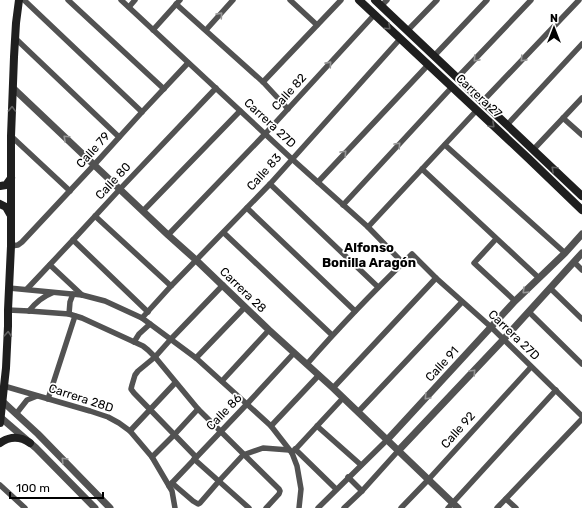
<svg xmlns="http://www.w3.org/2000/svg" width="582" height="508" font-family="Rubik,sans-serif">
  <style>
    .lines { fill: none; stroke-linecap: round; stroke-linejoin: round }
    .minor { stroke: #525252; stroke-width: 5.5 }
    .tertiary { stroke: #525252; stroke-width: 7 }
    .secondary { stroke: #1f1f1f; stroke-width: 8 }
    .oneway { stroke: #979797 }
    .oneway2 { stroke: #626262 }
    .labels { text-anchor: middle; dominant-baseline: central; stroke-width: 3.5; stroke-linejoin: round; paint-order: stroke }
    .street-label { font-size: 12px; fill: #000; stroke: #fff }
    .neighbourhood-label { font-size: 13px; font-weight: bold; fill: #000; stroke: #fff }
  </style>
  <rect width="100%" height="100%" fill="#fff"/>
  <g class="lines">
    <g class="minor">
      <polyline points="24,0 142,112"/>
      <polyline points="68,0 164,89"/>
      <polyline points="121,0 292,159 368,227 403,263"/>
      <polyline points="290,0 317,25"/>
      <polyline points="176,4 263,82 288,109"/>
      <polyline points="381,6 387,0"/>
      <polyline points="129,7 135,0"/>
      <polyline points="153,30 180,0"/>
      <polyline points="206,30 233,0"/>
      <polyline points="407,31 437,0"/>
      <polyline points="15,38 119,137"/>
      <polyline points="434,56 487,0"/>
      <polyline points="457,78 531,0"/>
      <polyline points="263,82 341,0"/>
      <polyline points="482,102 579,0"/>
      <polyline points="563,118 582,135"/>
      <polyline points="507,125 582,44"/>
      <polyline points="11,136 70,191"/>
      <polyline points="445,145 565,253"/>
      <polyline points="533,150 582,98"/>
      <polyline points="422,169 539,278"/>
      <polyline points="318,182 428,65"/>
      <polyline points="270,184 378,287"/>
      <polyline points="343,205 452,87"/>
      <polyline points="247,208 355,311"/>
      <polyline points="143,211 240,111"/>
      <polyline points="95,216 171,286"/>
      <polyline points="368,227 476,111"/>
      <polyline points="224,233 332,335"/>
      <polyline points="168,235 265,134 375,14"/>
      <polyline points="496,239 474,263 515,301"/>
      <polyline points="73,240 148,312"/>
      <polyline points="11,246 18,245 22,242 94,165 142,112 188,63"/>
      <polyline points="574,262 582,270"/>
      <polyline points="50,265 82,295"/>
      <polyline points="9,288 82,295 105,301 142,318 196,358 271,426 292,453 297,466 301,489 299,508"/>
      <polyline points="550,288 582,319"/>
      <polyline points="27,289 73,240 120,189 216,88"/>
      <polyline points="8,310 29,311 69,314 82,318 143,346 148,350 155,357 198,409 279,489 280,491 279,494 266,508"/>
      <path d="M 29,311 C 35,303 42,297 52,293"/>
      <polyline points="529,312 582,364"/>
      <polyline points="69,314 70,302 73,294"/>
      <polyline points="142,318 171,286 270,184 400,39"/>
      <polyline points="134,342 139,334 150,324"/>
      <polyline points="196,358 245,307"/>
      <path d="M 307,364 C 341,325 375,290 412,254 L 436,278 L 491,327 L 582,416"/>
      <polyline points="222,381 269,330"/>
      <polyline points="4,386 90,411 108,417 119,423 130,431 152,457 172,491 175,508"/>
      <polyline points="333,388 436,278"/>
      <polyline points="48,399 75,316"/>
      <polyline points="358,412 462,302"/>
      <polyline points="16,414 27,400 37,396"/>
      <polyline points="271,426 319,375"/>
      <polyline points="317,426 361,465"/>
      <polyline points="130,431 175,383"/>
      <polyline points="295,449 336,489"/>
      <polyline points="292,453 343,398"/>
      <polyline points="152,457 175,434 198,409"/>
      <polyline points="196,457 134,393 131,389 132,385 135,375 138,371 155,357 171,339 223,285"/>
      <polyline points="194,459 249,508"/>
      <polyline points="348,477 362,491"/>
      <polyline points="172,483 193,501 198,504 200,503 219,481 243,455 263,448 289,450"/>
      <polyline points="0,485 25,508"/>
      <polyline points="169,486 247,404 294,353"/>
      <polyline points="506,499 516,508"/>
      <polyline points="318,508 387,440"/>
      <polyline points="344,508 362,491 398,451"/>
      <polyline points="401,508 428,480 531,367"/>
      <polyline points="448,508 556,390"/>
      <polyline points="497,508 582,419"/>
    </g>
    <g class="tertiary">
      <polyline points="13,88 168,235 196,260 269,330 333,388 458,508"/>
      <polyline points="0,399 38,434 110,508"/>
      <polyline points="0,417 36,448 95,508"/>
      <polyline points="387,440 515,301 565,253 582,234"/>
      <polyline points="398,451 503,340 582,253"/>
    </g>
    <g class="secondary">
      <polyline points="359,0 529,159 582,210"/>
      <polyline points="375,0 582,196"/>
      <polyline points="0,186 6,185 11,178"/>
      <polyline points="0,204 6,207 10,214"/>
      <polyline points="0,423 6,368 8,326 8,310 11,246 11,136 14,57 16,23 19,0"/>
      <path d="M 0,443 C 10,436 20,436 30,443"/>
    </g>
  </g>
  <defs><path id="oneway-chevron" d="M-2-3.5L2.5 0L-2 3.5" fill="none" stroke-width="1.6" stroke-linecap="round" stroke-linejoin="round"/></defs>
  <g class="oneway">
    <use href="#oneway-chevron" transform="translate(220 15) rotate(-48)"/>
    <use href="#oneway-chevron" transform="translate(476 59) rotate(133)"/>
    <use href="#oneway-chevron" transform="translate(523 59) rotate(133)"/>
    <use href="#oneway-chevron" transform="translate(329 64) rotate(-48)"/>
    <use href="#oneway-chevron" transform="translate(66 138) rotate(-137)"/>
    <use href="#oneway-chevron" transform="translate(398 145) rotate(-47)"/>
    <use href="#oneway-chevron" transform="translate(344 153) rotate(-47)"/>
    <use href="#oneway-chevron" transform="translate(525 291) rotate(136)"/>
    <use href="#oneway-chevron" transform="translate(473 372) rotate(-47)"/>
    <use href="#oneway-chevron" transform="translate(427 397) rotate(133)"/>
    <use href="#oneway-chevron" transform="translate(64 460) rotate(-134)"/>
  </g>
  <g class="oneway2">
    <use href="#oneway-chevron" transform="translate(388 27) rotate(43)"/>
    <use href="#oneway-chevron" transform="translate(12 109) rotate(-88)"/>
    <use href="#oneway-chevron" transform="translate(492 125) rotate(43)"/>
    <use href="#oneway-chevron" transform="translate(554 169) rotate(-137)"/>
    <use href="#oneway-chevron" transform="translate(8 334) rotate(-87)"/>
  </g>
  <g class="labels">
    <g class="street-label">
      <text transform="translate(289 92) rotate(-48)">Calle 82</text>
      <text transform="translate(479 96) rotate(43)">Carrera 27</text>
      <text transform="translate(270 123) rotate(43)">Carrera 27D</text>
      <text transform="translate(93 150) rotate(-48)">Calle 79</text>
      <text transform="translate(264 172) rotate(-48)">Calle 83</text>
      <text transform="translate(113 181) rotate(-47)">Calle 80</text>
      <text transform="translate(243 290) rotate(44)">Carrera 28</text>
      <text transform="translate(514 335) rotate(44)">Carrera 27D</text>
      <text transform="translate(442 364) rotate(-47)">Calle 91</text>
      <text transform="translate(81 398) rotate(18)">Carrera 28D</text>
      <text transform="translate(224 412) rotate(-46)">Calle 86</text>
      <text transform="translate(458 430) rotate(-48)">Calle 92</text>
    </g>
    <g class="neighbourhood-label">
      <text x="369" y="247">Alfonso<tspan x="369" dy="15">Bonilla Aragón</tspan></text>
    </g>
  </g>
  <g transform="translate(554 28)" stroke="#ffffff" stroke-width="3" paint-order="stroke">
  <path d="M0-3L7 15L0 10L-7 15Z" fill="#000000"/>
  <text y="-6" font-size="11" font-weight="bold" text-anchor="middle" fill="#000000">N</text>
  </g>
  <path d="M10 492v6h93v-6" fill="none" stroke="#000000" stroke-width="2"/>
  <text x="16" y="492" font-size="12" fill="#000000" stroke="#ffffff" stroke-width="3" paint-order="stroke">100 m</text>
</svg>
